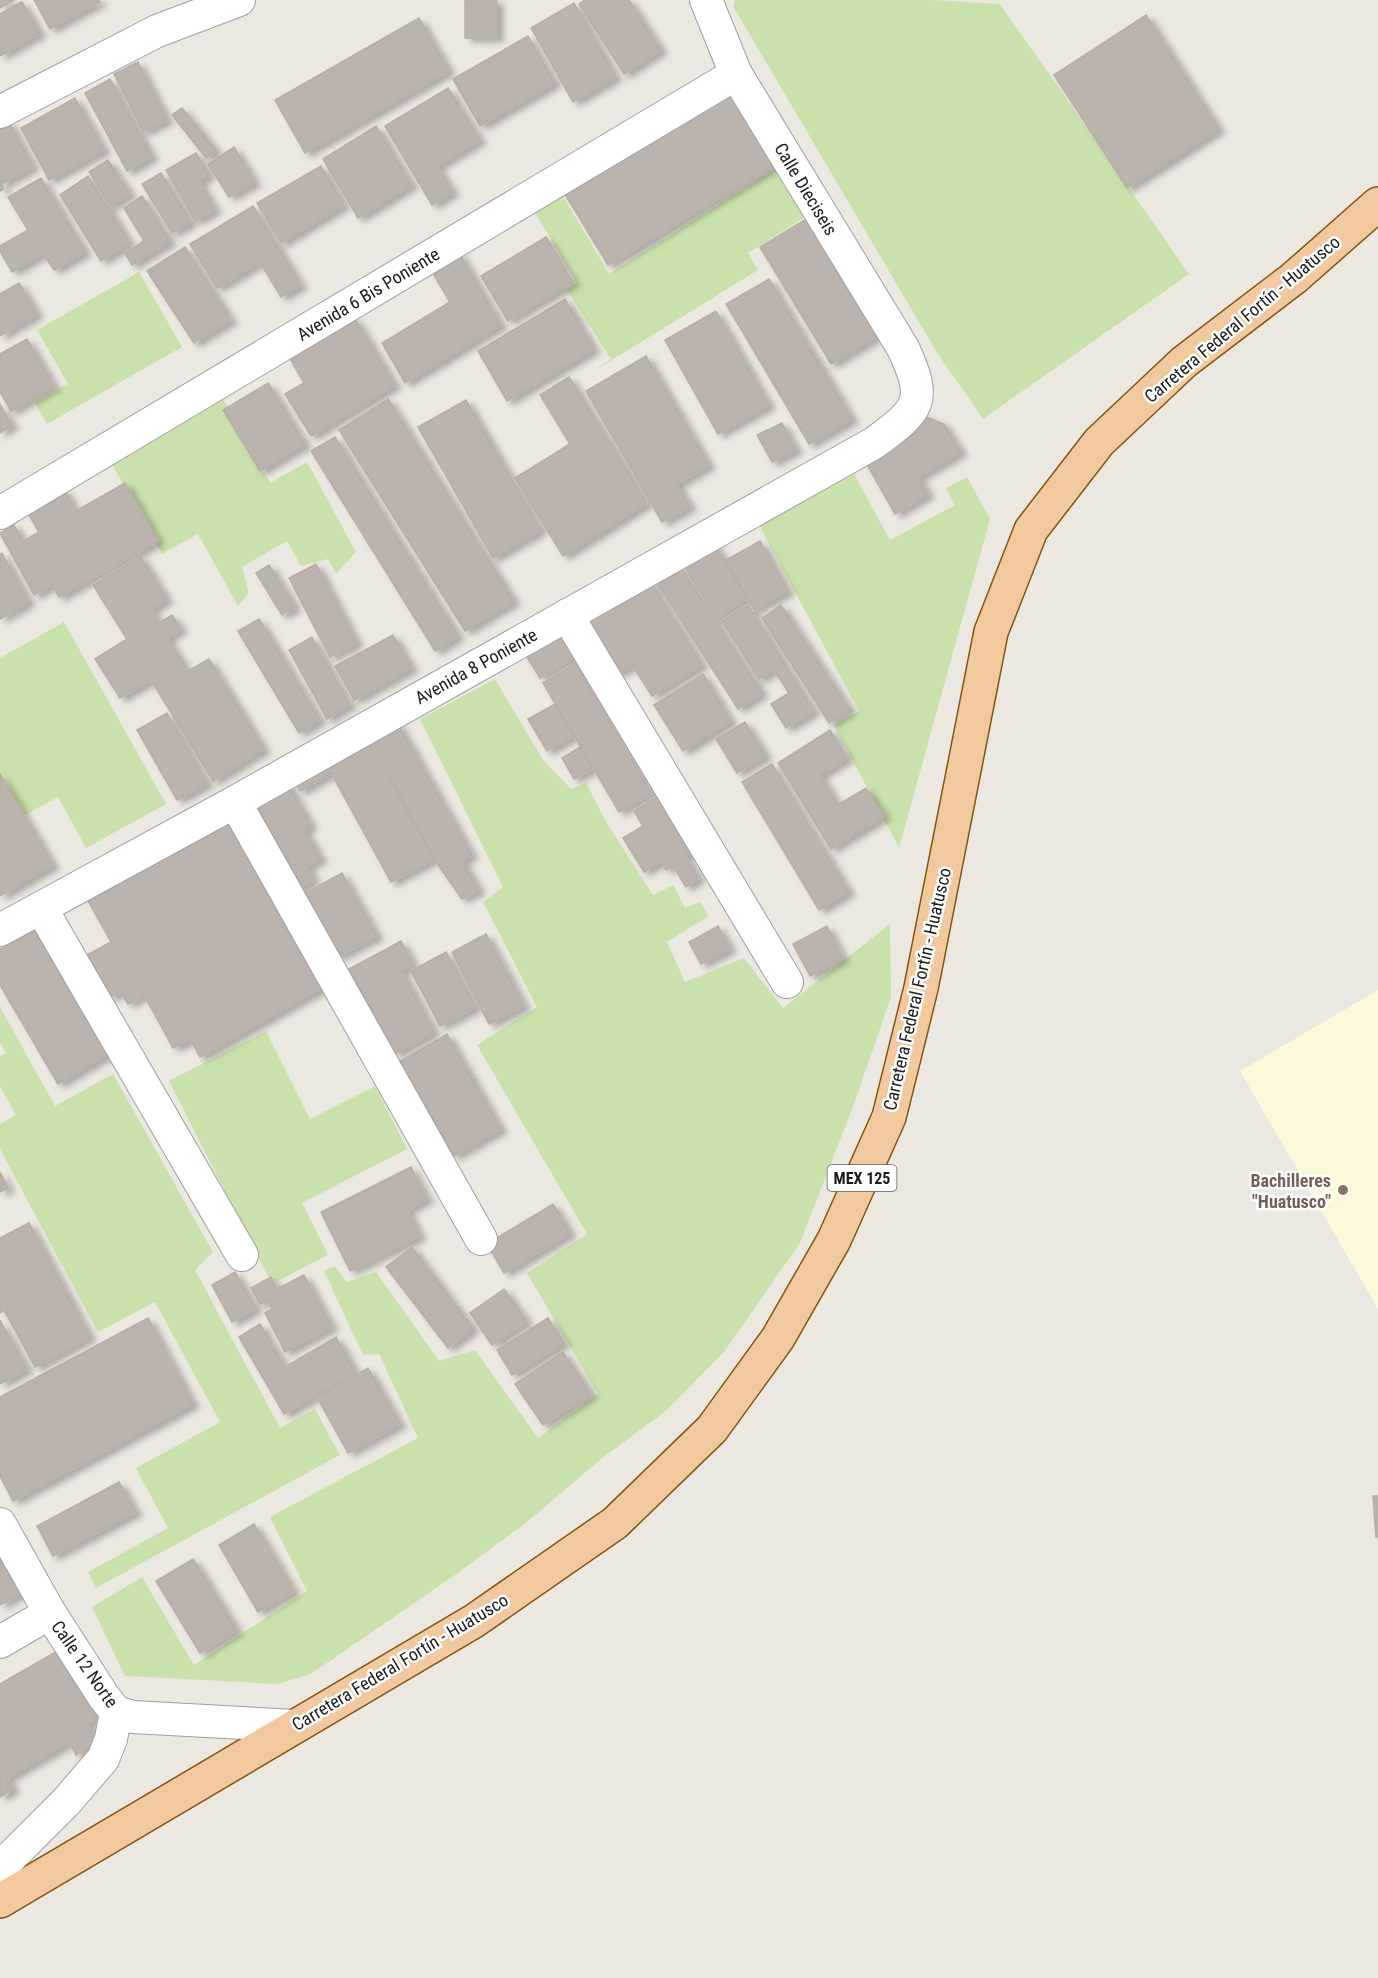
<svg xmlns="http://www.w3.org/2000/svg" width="1378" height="1978" font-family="'Roboto Condensed',sans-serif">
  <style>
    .education { fill: #fbf9da }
    .grass { fill: #c9e2ab }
    .building { fill: #bbb3ae; stroke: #bbada5; stroke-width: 1.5; filter: url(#shadow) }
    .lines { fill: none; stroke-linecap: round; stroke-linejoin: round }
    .street-casing { stroke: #9f9f9f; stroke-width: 34 }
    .primary-casing { stroke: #84550e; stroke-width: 36 }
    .street { stroke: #fff; stroke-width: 32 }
    .primary { stroke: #f2c99f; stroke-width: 33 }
    .education-dot { fill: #8d6e63; stroke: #fff; stroke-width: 2 }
    .labels { text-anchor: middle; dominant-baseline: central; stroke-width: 5; stroke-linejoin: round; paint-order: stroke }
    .shield { fill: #fff; stroke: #5f5f5f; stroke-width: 1.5 }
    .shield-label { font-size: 16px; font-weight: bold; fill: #1b1b1b }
    .street-label { font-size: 18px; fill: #1b1b1b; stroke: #fff }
    .education-label { font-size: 18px; font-weight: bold; fill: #785e54; stroke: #fff; text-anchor: end }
  </style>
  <defs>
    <filter id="shadow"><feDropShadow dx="6" dy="4" stdDeviation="3" flood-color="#0004"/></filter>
  </defs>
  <rect width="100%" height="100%" fill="#ebe7e1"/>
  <polygon class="education" points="1378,990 1378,1309 1240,1071"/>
  <g class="grass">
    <polygon points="735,0 931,0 1000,4 1189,274 983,419 936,351 733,6"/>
    <polygon points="780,166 810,214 748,253 758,270 591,373 611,359 567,290 577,283 531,206 558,188 609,274"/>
    <polygon points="139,272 182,347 47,424 35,403 68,384 37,330"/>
    <polygon points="221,395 270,483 307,462 356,552 336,574 328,559 301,566 287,541 242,567 249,593 238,606 198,534 162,554 108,457"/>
    <polygon points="854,474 890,540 955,505 946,488 967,477 990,519 899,848 834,725 859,711 759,525"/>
    <polygon points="64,622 166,804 86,848 58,797 19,818 0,783 0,658"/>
    <polygon points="495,679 543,760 571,789 586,783 609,827 653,895 673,885 685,908 700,902 709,916 667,942 685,982 744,958 783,1008 890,924 891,997 854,1104 800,1243 724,1352 667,1410 601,1459 527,1522 455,1575 311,1674 278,1684 125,1676 92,1607 142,1577 194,1665 307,1591 270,1517 418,1438 379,1354 363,1355 324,1271 335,1266 347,1282 376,1272 439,1361 475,1350 538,1438 598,1394 527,1273 587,1234 477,1045 537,1007 483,902 503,887 420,719"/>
    <polygon points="0,1007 55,1106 113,1074 213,1252 195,1270 280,1428 315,1409 340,1455 96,1588 88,1572 168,1528 136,1468 220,1422 155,1302 98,1332 0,1149 0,1124 16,1115 0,1086 0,1056 6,1053 0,1042"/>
    <polygon points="266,1031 310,1119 375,1086 407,1149 302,1203 328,1255 272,1284 169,1081"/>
  </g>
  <g class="building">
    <polygon points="0,0 14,0 0,8"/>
    <polygon points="34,0 99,0 100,2 50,29"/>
    <rect x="465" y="0" width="32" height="38"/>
    <polygon points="585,0 629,0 661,50 624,74 579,4"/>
    <polygon points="22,2 40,33 0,56 0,14"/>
    <polygon points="574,3 616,77 573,102 531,28"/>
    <polygon points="1146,15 1219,129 1127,188 1054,75"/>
    <polygon points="419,18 449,71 305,153 275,100"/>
    <polygon points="528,36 555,83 480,126 453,79"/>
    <polygon points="138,62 167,120 143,132 114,74"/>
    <polygon points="110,79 152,157 127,171 85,93"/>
    <polygon points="448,88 480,140 437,166 453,192 432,205 385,126"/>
    <polygon points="729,91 773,166 608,265 563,191"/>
    <polygon points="75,98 104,150 49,180 21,128"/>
    <polygon points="182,108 216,150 206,158 172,115"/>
    <polygon points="9,122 33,167 2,184 4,189 0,191 0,127"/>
    <polygon points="376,126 412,185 358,218 323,159"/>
    <polygon points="234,147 255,182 229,197 208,164"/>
    <polygon points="196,153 209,175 199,181 215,210 195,221 166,170"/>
    <polygon points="108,160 130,194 110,206 89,172"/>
    <polygon points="321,166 344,205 281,243 257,203"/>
    <polygon points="161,173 191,222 172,233 142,184"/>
    <polygon points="88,176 130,243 101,261 60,195"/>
    <polygon points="41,178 85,252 54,270 43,253 12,272 0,251 0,246 28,230 8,197"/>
    <polygon points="142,196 170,241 132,265 125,253 144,241 124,208"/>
    <polygon points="253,206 301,285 281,297 260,262 217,288 190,244"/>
    <polygon points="808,218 879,335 831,364 760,247"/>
    <polygon points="546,237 573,282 508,321 481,276"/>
    <polygon points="185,247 231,320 194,343 147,271"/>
    <polygon points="459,253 501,325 405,383 382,343 450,302 431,270"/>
    <polygon points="769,279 852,419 809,444 726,304"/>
    <polygon points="19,283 37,314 0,336 0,294"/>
    <polygon points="565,299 594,349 507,401 478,351"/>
    <polygon points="716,311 769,405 718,434 665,340"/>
    <polygon points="354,317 395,385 311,436 285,394 304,383 289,357"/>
    <polygon points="27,339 54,386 11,411 0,392 0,354"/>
    <polygon points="646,356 709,465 677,484 690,507 662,522 586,391"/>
    <polygon points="569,377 647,503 563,556 515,478 570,444 540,395"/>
    <polygon points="268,383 305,444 260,471 223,410"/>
    <polygon points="388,399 514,601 465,631 339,430"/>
    <polygon points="466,400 541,530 493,558 418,427"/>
    <polygon points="0,404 12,425 0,433"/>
    <polygon points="918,414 944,424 961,452 918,477 928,494 895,514 858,449"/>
    <polygon points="782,423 796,450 772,462 757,435"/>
    <polygon points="335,437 458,636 435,651 311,451"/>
    <polygon points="125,483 158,541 59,597 52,585 34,595 0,533 14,525 23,541 39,532 26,510 64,489 76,511"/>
    <polygon points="712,540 747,599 716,618 680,559"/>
    <polygon points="760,541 788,591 754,610 726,560"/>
    <polygon points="2,553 29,602 0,619 0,554"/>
    <polygon points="140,556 167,599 151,610 159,623 172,615 181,629 167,638 188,671 209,659 264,749 213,781 151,680 120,698 95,659 127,639 93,585"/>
    <polygon points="316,564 357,643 330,657 289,578"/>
    <polygon points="679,564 762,693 738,709 655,580"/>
    <polygon points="269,565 295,607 282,615 256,573"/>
    <polygon points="650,580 702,665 652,696 632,665 617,674 584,621"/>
    <polygon points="748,605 814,711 786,728 771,704 789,693 774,670 759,679 722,621"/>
    <polygon points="781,605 850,710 829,723 762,618"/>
    <polygon points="259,619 320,720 299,733 238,631"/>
    <polygon points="560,630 576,656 540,678 524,652"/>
    <polygon points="393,635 412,668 354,700 335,666"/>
    <polygon points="312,637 350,705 327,719 289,650"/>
    <polygon points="575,663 652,793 619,812 543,683"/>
    <polygon points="703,674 731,721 683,751 654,705"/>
    <polygon points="555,704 573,736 547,751 528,719"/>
    <polygon points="167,713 207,783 177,800 137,730"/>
    <polygon points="397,722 472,855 462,861 479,890 462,899 434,859 370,738"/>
    <polygon points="745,722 766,756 737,773 716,739"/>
    <polygon points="830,730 847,758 820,775 838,805 866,788 884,816 831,849 778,763"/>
    <polygon points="366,736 434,859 391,882 331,773 300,791 292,777"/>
    <polygon points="580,747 592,769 574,779 562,758"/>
    <polygon points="772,764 849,892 819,910 742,782"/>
    <polygon points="0,774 53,865 0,896"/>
    <polygon points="287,782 311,826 304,830 321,859 307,866 314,880 295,891 248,804"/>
    <polygon points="659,795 693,851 685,856 699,878 686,887 673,866 666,870 661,861 644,872 623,838 643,826 634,811"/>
    <polygon points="231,815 327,985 200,1057 190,1039 173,1048 144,995 128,1004 121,992 110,997 87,955 111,942 86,897"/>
    <polygon points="342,873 377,936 337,957 303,894"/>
    <polygon points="40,926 113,1051 58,1084 0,985 0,949"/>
    <polygon points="718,926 730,949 701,964 689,942"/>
    <polygon points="827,926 843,958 810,976 793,944"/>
    <polygon points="486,934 524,1006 489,1024 452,952"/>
    <polygon points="401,941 413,964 401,970 434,1032 395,1054 349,969"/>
    <polygon points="446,952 476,1007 440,1026 411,971"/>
    <polygon points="447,1034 501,1129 454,1156 400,1061"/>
    <polygon points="411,1167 427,1199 407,1210 420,1236 350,1271 321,1212"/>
    <polygon points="0,1172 8,1188 0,1192"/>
    <polygon points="553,1204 570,1233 504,1273 487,1244"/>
    <polygon points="29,1223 90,1337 35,1367 4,1310 0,1313 0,1238"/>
    <polygon points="412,1247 473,1328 448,1348 386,1267"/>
    <polygon points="235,1272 256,1309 232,1322 212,1285"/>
    <polygon points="304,1275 332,1327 285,1352 265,1313 272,1309 268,1300 260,1304 251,1288 271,1277 277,1289"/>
    <polygon points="504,1289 527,1321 492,1345 470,1313"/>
    <polygon points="148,1318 193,1404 13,1501 0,1476 0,1397"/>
    <polygon points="548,1318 564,1343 512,1375 497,1350"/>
    <polygon points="0,1320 27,1369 0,1384"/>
    <polygon points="260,1324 285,1367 336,1337 356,1373 284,1414 239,1337"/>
    <polygon points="563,1352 591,1394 543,1425 515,1384"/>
    <polygon points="368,1368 400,1424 348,1453 317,1397"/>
    <polygon points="119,1482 136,1512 53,1556 37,1526"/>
    <polygon points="1373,1496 1378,1496 1378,1537 1376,1537"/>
    <polygon points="254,1524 294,1591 258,1612 219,1545"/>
    <polygon points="0,1550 23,1592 0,1605"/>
    <polygon points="193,1559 237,1630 200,1653 156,1581"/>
    <polygon points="61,1649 100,1717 87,1725 98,1742 76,1755 69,1742 7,1778 13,1789 0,1797 0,1684"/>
  </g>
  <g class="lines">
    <g class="street-casing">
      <g id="street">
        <polyline points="0,112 157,31 239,0"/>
        <polyline points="0,513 736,74"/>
        <polyline points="567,615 787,982"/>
        <polyline points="235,802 481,1239"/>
        <polyline points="41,908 242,1255"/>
        <path d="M 0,930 L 235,802 L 874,443 C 920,409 928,402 903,348 L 736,74 L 706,0"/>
        <polyline points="0,1524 50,1613 104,1697 116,1712 133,1717 295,1726"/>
        <polyline points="0,1642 50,1613"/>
        <polyline points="0,1868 66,1802 103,1759 111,1739 116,1712"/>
      </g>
    </g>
    <g class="primary-casing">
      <polyline id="primary" points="0,1901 474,1621 615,1523 712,1429 778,1338 834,1240 889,1117 921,988 991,632 1031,530 1099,442 1184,362 1294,278 1378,204"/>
    </g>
    <use href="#street" class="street"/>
    <use href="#primary" class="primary"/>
  </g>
  <circle class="education-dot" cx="1343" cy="1190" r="6"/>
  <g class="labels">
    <rect class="shield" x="827.5" y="1165" width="69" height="26" rx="4.5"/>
    <g class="shield-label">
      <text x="862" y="1178">MEX 125</text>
    </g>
    <g class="street-label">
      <text transform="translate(806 189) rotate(59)">Calle Dieciseis</text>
      <text transform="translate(368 294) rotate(-31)">Avenida 6 Bis Poniente</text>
      <text transform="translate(1242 319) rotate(-40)">Carretera Federal Fortín - Huatusco</text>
      <text transform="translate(476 666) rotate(-29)">Avenida 8 Poniente</text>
      <text transform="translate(917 989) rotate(-77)">Carretera Federal Fortín - Huatusco</text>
      <text transform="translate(400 1662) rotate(-31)">Carretera Federal Fortín - Huatusco</text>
      <text transform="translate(85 1664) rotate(55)">Calle 12 Norte</text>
    </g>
    <g class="education-label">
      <text x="1331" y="1180">Bachilleres<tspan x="1331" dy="21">"Huatusco"</tspan></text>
    </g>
  </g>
</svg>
